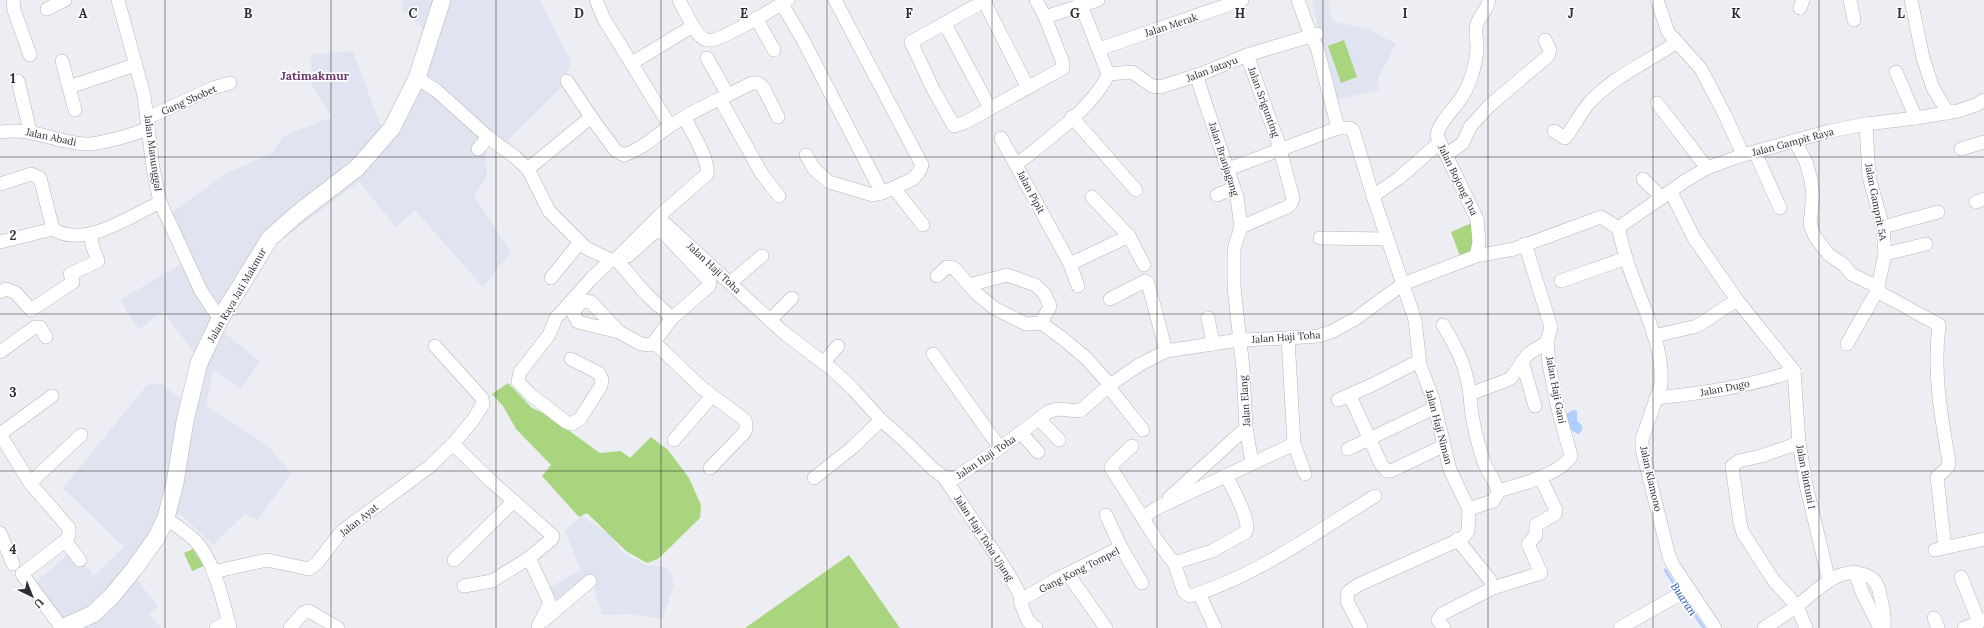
<svg xmlns="http://www.w3.org/2000/svg" width="1984" height="628" font-family="Lora,serif">
  <style>
    .built { fill: #e0e3f0 }
    .green { fill: #a9d57e }
    .water { fill: #b0ceff }
    .lines { fill: none; stroke-linecap: round; stroke-linejoin: round }
    .stream { stroke: #b0ceff; stroke-width: 3 }
    .minor-casing { stroke: #b5b6bc; stroke-width: 14 }
    .major-casing { stroke: #b5b6bc; stroke-width: 18 }
    .minor { stroke: #fff; stroke-width: 13 }
    .major { stroke: #fff; stroke-width: 17 }
    .grid { fill: none; stroke: #2f2f32; stroke-width: 1; stroke-opacity: 0.55 }
    .labels { text-anchor: middle; dominant-baseline: central; stroke-width: 3.5; stroke-linejoin: round; paint-order: stroke }
    .street-label { font-size: 10px; fill: #2f2f32; stroke: #fbfcfe }
    .water-label { font-size: 11px; font-style: italic; fill: #1a51ab; stroke: #fbfcfe }
    .quarter-label { font-size: 12px; font-weight: bold; fill: #6e3b6d; stroke: #fbfcfe }
    .grid-label { font-size: 13px; text-anchor: middle; font-weight: bold; fill: #2f2f32; stroke: #fbfcfe; stroke-width: 3.5; stroke-linejoin: round; paint-order: stroke }
  </style>
  <rect width="100%" height="100%" fill="#edeef4"/>
  <g class="built">
    <polygon points="404,0 540,0 571,61 565,84 500,148 485,135 487,176 474,196 511,252 483,287 415,210 396,227 359,182 273,246 218,327 260,362 241,388 213,370 206,406 267,445 291,473 258,520 245,514 213,545 179,513 137,580 158,606 149,614 161,628 63,628 33,584 73,550 94,576 124,547 63,488 147,385 161,383 183,401 196,356 163,311 139,330 120,300 188,260 168,215 227,173 272,153 284,136 331,117 312,85 311,54 353,51 383,132 400,104 425,30 401,10"/>
    <polygon points="1312,0 1328,0 1333,22 1366,28 1396,44 1377,80 1379,90 1334,100"/>
    <polygon points="582,516 609,534 622,552 646,565 663,567 671,572 674,586 662,619 627,614 602,615 593,584 560,604 547,589 581,570 565,531"/>
  </g>
  <g class="green">
    <polygon points="1344,40 1357,77 1341,83 1328,46"/>
    <polygon points="1472,223 1474,248 1467,254 1460,256 1451,232"/>
    <polygon points="508,383 532,408 547,415 600,453 621,451 630,458 651,437 668,450 689,478 701,505 700,518 658,559 647,563 626,551 587,513 579,517 542,476 551,465 516,429 503,406 492,394"/>
    <polygon points="193,549 204,566 192,571 184,553"/>
    <polygon points="849,555 900,628 745,628"/>
  </g>
  <polygon class="water" points="1573,410 1577,411 1577,421 1582,425 1582,430 1579,434 1574,432 1568,427 1566,414"/>
  <g class="lines">
    <g class="stream">
      <polyline points="1665,570 1679,592"/>
      <polyline points="1682,596 1704,628"/>
    </g>
    <g class="minor-casing">
      <g id="minor">
        <polyline points="13,0 14,10 30,55"/>
        <polyline points="118,0 144,95 153,168 160,202 201,291 220,319"/>
        <polyline points="596,0 604,19 670,126"/>
        <path d="M 679,0 C 684,9 696,37 706,40 C 717,44 776,7 788,0"/>
        <polyline points="986,0 911,42 933,89 954,126 966,122 1063,68 1063,63 1045,17 1036,0"/>
        <polyline points="1079,0 1108,74"/>
        <polyline points="1657,0 1668,32 1701,69 1726,117 1743,155"/>
        <polyline points="1850,0 1854,20"/>
        <polyline points="1911,0 1923,58 1933,88 1948,113"/>
        <polyline points="984,1 1028,88"/>
        <polyline points="782,4 803,40 882,193"/>
        <polyline points="1800,8 1803,0"/>
        <polyline points="47,9 65,0"/>
        <polyline points="1045,17 1098,0"/>
        <polyline points="756,18 774,50"/>
        <polyline points="945,24 990,108"/>
        <polyline points="1099,49 1242,0"/>
        <polyline points="707,58 728,95"/>
        <polyline points="62,61 75,110"/>
        <polyline points="632,63 693,26"/>
        <polyline points="1896,72 1916,118"/>
        <polyline points="1108,74 1132,72 1152,86 1160,87 1201,74 1247,55 1317,34"/>
        <polyline points="1196,75 1237,197 1241,227 1234,249 1234,287 1243,369 1246,428 1252,463"/>
        <polyline points="417,78 437,91 488,137 515,157 528,169 549,211 586,248 611,260 616,259 658,217 783,332 833,370 853,389 881,420 908,444 933,469 944,477 955,478 1000,448 1048,412 1057,409 1080,411 1110,385 1139,365 1166,351 1239,340 1288,338 1318,336 1331,332 1355,319 1403,284 1476,256 1514,249 1601,217 1618,228"/>
        <polyline points="18,81 30,131"/>
        <polyline points="567,81 591,117"/>
        <polyline points="69,87 135,65"/>
        <polyline points="720,99 762,174 779,196"/>
        <polyline points="1657,103 1707,168"/>
        <polyline points="1072,117 1136,190"/>
        <polyline points="147,118 213,88 230,83"/>
        <polyline points="1338,128 1349,128 1353,130 1373,196 1415,320 1420,365 1433,399 1450,470 1469,509 1468,531 1463,538 1358,585 1348,592 1347,601 1361,628"/>
        <path d="M 1554,131 L 1565,138 C 1574,127 1580,113 1590,102 C 1614,76 1648,62 1677,42"/>
        <path d="M 0,132 C 33,127 54,142 85,144 C 97,145 137,134 148,128"/>
        <polyline points="1001,138 1016,165"/>
        <polyline points="1795,141 1806,162 1811,180 1813,195 1810,224 1815,237 1829,255 1843,264 1851,274 1878,287"/>
        <polyline points="478,149 488,137"/>
        <polyline points="1961,149 1984,142"/>
        <polyline points="1755,152 1780,208"/>
        <polyline points="806,155 814,169 829,182 873,195 882,193 913,179 919,172 922,165 835,0"/>
        <polyline points="1446,155 1463,143 1470,127 1489,106 1548,56 1550,50 1545,40"/>
        <path d="M 528,169 L 591,117 L 616,151 L 624,155 C 642,149 654,137 670,126 C 695,109 725,97 752,83 L 758,83 L 763,87 L 778,117"/>
        <polyline points="1228,169 1338,128 1317,47 1311,36 1298,0"/>
        <polyline points="1643,179 1662,198"/>
        <polyline points="0,184 31,174 40,178 53,229"/>
        <polyline points="894,188 923,225"/>
        <polyline points="1671,192 1694,238 1737,300 1794,371"/>
        <polyline points="1217,195 1234,188"/>
        <polyline points="1373,196 1399,178 1439,143"/>
        <polyline points="1092,197 1129,236 1144,265"/>
        <polyline points="1976,202 1984,199"/>
        <path d="M 658,217 L 707,174 C 710,160 691,131 685,118"/>
        <polyline points="1241,227 1287,207 1291,204 1293,198 1278,142 1247,55"/>
        <polyline points="1883,227 1938,212"/>
        <path d="M 1618,228 C 1621,238 1623,248 1626,258 C 1638,299 1664,341 1661,385 L 1642,439 L 1642,449 L 1669,556 L 1673,565 L 1715,628"/>
        <polyline points="1618,228 1685,181 1707,168 1743,155 1830,131 1866,124 1916,118 1958,111 1976,105 1984,100"/>
        <polyline points="1320,238 1387,239"/>
        <path d="M 0,242 L 53,229 C 84,249 131,216 160,202"/>
        <polyline points="1885,254 1926,244"/>
        <path d="M 1476,256 L 1479,242 L 1477,219 L 1437,136 C 1438,122 1456,108 1463,95 C 1471,82 1477,61 1477,45 C 1477,38 1474,32 1477,24 C 1480,15 1488,9 1489,0"/>
        <polyline points="616,259 645,293 672,318"/>
        <polyline points="1070,264 1129,236"/>
        <polyline points="937,276 947,267 954,268 976,293 994,308 1026,324 1041,323 1062,338 1086,358 1110,385"/>
        <polyline points="551,278 580,242"/>
        <polyline points="1561,281 1626,258"/>
        <polyline points="730,283 762,256"/>
        <polyline points="969,285 1007,275 1035,285 1044,293 1050,306 1041,323"/>
        <path d="M 1078,286 L 1070,264 L 1016,165 C 1043,143 1096,105 1108,74"/>
        <path d="M 1877,291 L 1939,325 C 1933,373 1941,415 1949,462 L 1948,467 L 1937,477 L 1945,548"/>
        <polyline points="0,292 6,289 16,293 31,310 73,282 70,274 98,261 92,245 91,234"/>
        <polyline points="1110,299 1145,281 1148,283 1166,351"/>
        <polyline points="1208,318 1213,344"/>
        <polyline points="770,320 792,298"/>
        <path d="M 1443,325 C 1459,352 1465,364 1470,394"/>
        <polyline points="619,332 591,302 587,301 581,302 573,313 578,322 619,332 641,344 650,345 654,342 672,318 709,286 710,282 661,230 657,230 628,256"/>
        <polyline points="1654,336 1697,326 1737,300"/>
        <polyline points="1288,338 1294,444 1305,474"/>
        <path d="M 654,342 L 702,388 L 745,420 C 747,425 747,428 744,433 L 710,468"/>
        <polyline points="1847,344 1877,291 1885,254 1883,227 1869,177 1866,124"/>
        <polyline points="0,352 35,327 40,327 46,337"/>
        <polyline points="933,354 1000,448"/>
        <polyline points="571,359 599,373 602,380 601,386 580,419 571,424 566,422 531,395 518,382 520,372 549,335 556,318 591,279 611,260"/>
        <polyline points="1522,361 1535,406"/>
        <polyline points="823,363 838,346"/>
        <polyline points="1794,371 1799,443 1806,485 1829,581"/>
        <polyline points="1108,386 1143,430"/>
        <polyline points="1350,396 1381,464 1387,471 1391,471 1443,446"/>
        <path d="M 1656,398 C 1703,393 1748,387 1794,371"/>
        <polyline points="1338,400 1372,385 1419,361"/>
        <polyline points="1039,419 1059,440"/>
        <polyline points="1021,433 1038,452"/>
        <polyline points="0,434 30,483 69,528 69,536 65,541 22,574 62,628"/>
        <polyline points="0,434 52,396"/>
        <polyline points="674,440 712,396"/>
        <polyline points="1799,443 1761,456 1739,461 1732,466 1740,523 1743,533 1774,581 1797,606 1806,628"/>
        <polyline points="453,444 491,481 553,536 552,539 529,558 492,581 464,586"/>
        <path d="M 1132,446 L 1113,464 L 1111,468 L 1158,542 L 1174,563 L 1184,592 L 1190,596 C 1257,576 1316,532 1375,496"/>
        <polyline points="1348,449 1434,408"/>
        <polyline points="944,477 1008,573 1020,595 1021,604 1028,621 1036,628"/>
        <polyline points="814,478 853,447 881,420"/>
        <polyline points="30,483 81,435"/>
        <path d="M 1498,491 C 1517,486 1561,474 1571,456 L 1558,409 L 1549,364 L 1547,342 L 1551,327 L 1525,244"/>
        <polyline points="1169,498 1246,428"/>
        <path d="M 1469,509 L 1493,501 L 1498,493 C 1497,483 1489,474 1485,465 C 1477,442 1471,418 1470,394 L 1510,379 L 1528,354 L 1547,342"/>
        <polyline points="1106,515 1121,547"/>
        <polyline points="1143,517 1157,508 1294,444"/>
        <path d="M 166,518 C 176,526 190,534 198,544 C 214,562 224,604 230,628"/>
        <polyline points="0,533 13,564"/>
        <polyline points="1457,539 1490,580 1493,588"/>
        <polyline points="65,541 80,560"/>
        <polyline points="1935,550 1984,539"/>
        <polyline points="529,558 550,603 538,626"/>
        <polyline points="454,560 514,501"/>
        <path d="M 1174,563 L 1212,551 L 1246,532 C 1251,520 1232,488 1226,475"/>
        <polyline points="213,572 267,560 309,569 317,563 341,532 429,467 453,444 473,420 483,404 482,398 435,346"/>
        <polyline points="1855,572 1862,592 1880,628"/>
        <polyline points="1068,574 1106,628"/>
        <polyline points="1961,577 1979,622"/>
        <polyline points="1199,593 1215,628"/>
        <polyline points="1021,600 1059,578 1121,547 1142,583"/>
        <polyline points="1934,618 1938,628"/>
        <polyline points="543,621 590,581"/>
        <polyline points="216,628 229,622"/>
        <polyline points="290,628 303,613 309,611 338,628"/>
        <polyline points="1444,628 1438,620 1442,614 1493,588 1541,573 1528,544 1536,535 1536,525 1555,514 1556,510 1540,477"/>
        <polyline points="1620,628 1689,589"/>
        <path d="M 1764,628 C 1775,621 1786,614 1797,606 C 1816,592 1836,567 1862,574 C 1874,577 1878,583 1880,595 C 1883,606 1885,617 1884,628"/>
        <polyline points="1964,628 1984,620"/>
      </g>
    </g>
    <g class="major-casing">
      <polyline id="major" points="62,628 93,614 112,596 134,569 157,537 166,518 175,483 185,421 199,363 220,319 270,238 297,214 357,168 392,128 417,78 442,0"/>
    </g>
    <use href="#minor" class="minor"/>
    <use href="#major" class="major"/>
  </g>
  <path class="grid" d="M 165,0 L 165,628M 331,0 L 331,628M 496,0 L 496,628M 661,0 L 661,628M 827,0 L 827,628M 992,0 L 992,628M 1157,0 L 1157,628M 1323,0 L 1323,628M 1488,0 L 1488,628M 1653,0 L 1653,628M 1819,0 L 1819,628M 0,157 L 1984,157M 0,314 L 1984,314M 0,471 L 1984,471"/>
  <g class="labels">
    <g class="street-label">
      <text transform="translate(1171 25) rotate(-18)">Jalan Merak</text>
      <text transform="translate(1212 69) rotate(-21)">Jalan Jatayu</text>
      <text transform="translate(189 100) rotate(-24)">Gang Sbobet</text>
      <text transform="translate(1264 102) rotate(70)">Jalan Srigunting</text>
      <text transform="translate(51 137) rotate(12)">Jalan Abadi</text>
      <text transform="translate(1793 142) rotate(-15)">Jalan Gampit Raya</text>
      <text transform="translate(153 153) rotate(82)">Jalan Manunggal</text>
      <text transform="translate(1224 159) rotate(72)">Jalan Branjagang</text>
      <text transform="translate(1458 180) rotate(64)">Jalan Bojong Tua</text>
      <text transform="translate(1031 192) rotate(62)">Jalan Pipit</text>
      <text transform="translate(1876 202) rotate(79)">Jalan Gamprit 5A</text>
      <text transform="translate(714 268) rotate(43)">Jalan Haji Toha</text>
      <text transform="translate(237 295) rotate(-60)">Jalan Raya Jati Makmur</text>
      <text transform="translate(1286 337) rotate(-4)">Jalan Haji Toha</text>
      <text transform="translate(1725 388) rotate(-11)">Jalan Dugo</text>
      <text transform="translate(1556 390) rotate(79)">Jalan Haji Gani</text>
      <text transform="translate(1245 401) rotate(-94)">Jalan Elang</text>
      <text transform="translate(1439 427) rotate(75)">Jalan Haji Niman</text>
      <text transform="translate(986 457) rotate(-34)">Jalan Haji Toha</text>
      <text transform="translate(1806 477) rotate(79)">Jalan Bintuni I</text>
      <text transform="translate(1651 479) rotate(77)">Jalan Klamono</text>
      <text transform="translate(359 520) rotate(-39)">Jalan Ayat</text>
      <text transform="translate(984 538) rotate(57)">Jalan Haji Toha Ujung</text>
      <text transform="translate(1079 570) rotate(-27)">Gang Kong Tompel</text>
    </g>
    <g class="water-label">
      <text transform="translate(1684 599) rotate(56)">Buaran</text>
    </g>
    <g class="quarter-label">
      <text x="315" y="75">Jatimakmur</text>
    </g>
  </g>
  <g class="grid-label">
    <text x="83" y="18">A</text>
    <text x="248" y="18">B</text>
    <text x="413" y="18">C</text>
    <text x="579" y="18">D</text>
    <text x="744" y="18">E</text>
    <text x="909" y="18">F</text>
    <text x="1075" y="18">G</text>
    <text x="1240" y="18">H</text>
    <text x="1405" y="18">I</text>
    <text x="1571" y="18">J</text>
    <text x="1736" y="18">K</text>
    <text x="1901" y="18">L</text>
    <text x="13" y="83">1</text>
    <text x="13" y="240">2</text>
    <text x="13" y="397">3</text>
    <text x="13" y="554">4</text>
  </g>
  <g transform="translate(32 596) rotate(137)" stroke="#fbfcfe" stroke-width="3" paint-order="stroke">
  <path d="M0-3L7 15L0 10L-7 15Z" fill="#2f2f32"/>
  <text y="-6" font-size="11" font-weight="bold" text-anchor="middle" fill="#2f2f32">U</text>
  </g>
</svg>
